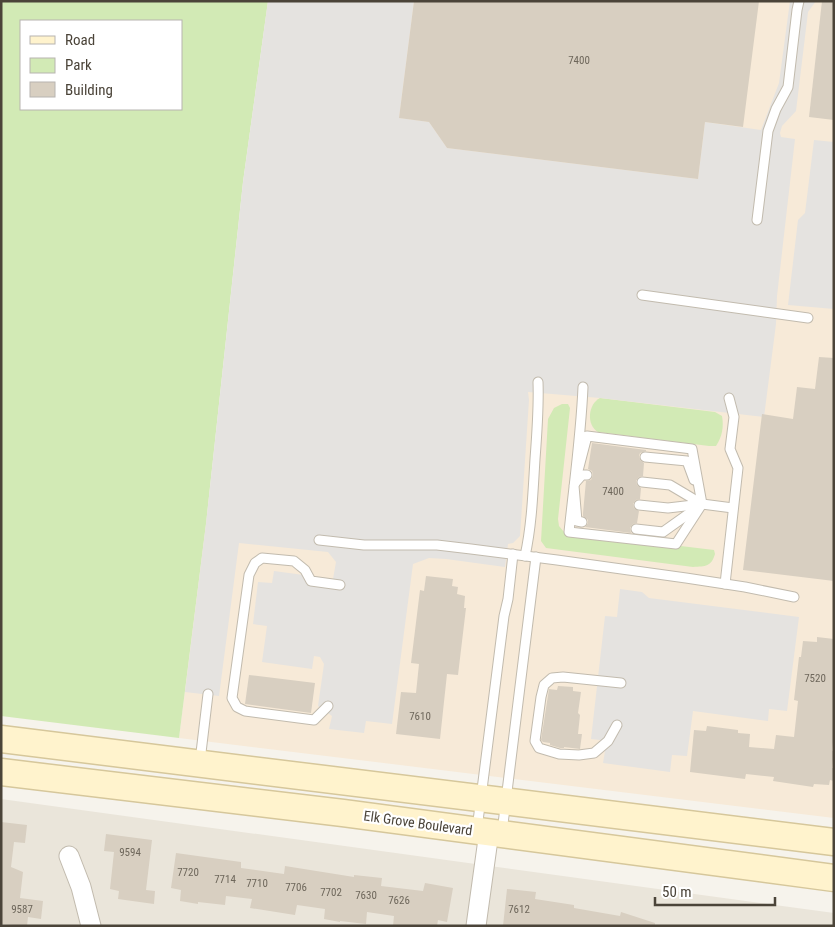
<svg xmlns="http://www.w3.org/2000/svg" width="835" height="927" font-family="'Roboto Condensed',sans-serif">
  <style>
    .residential { fill: #eae5da }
    .commercial { fill: #f7ead8 }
    .green { fill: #d2eab5; fill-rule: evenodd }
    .parking { fill: #e5e3e0 }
    .building { fill: #d8cfc1 }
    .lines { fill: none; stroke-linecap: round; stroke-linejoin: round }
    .lane-casing { stroke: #c2bbae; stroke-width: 11 }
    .street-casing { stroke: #c2bbae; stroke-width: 21 }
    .secondary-casing { stroke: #d6c79b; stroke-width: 29 }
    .lane { stroke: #fff; stroke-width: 9 }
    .street { stroke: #fff; stroke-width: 19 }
    .secondary { stroke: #fff3cd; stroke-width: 26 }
    .labels { text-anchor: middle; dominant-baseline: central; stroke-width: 4.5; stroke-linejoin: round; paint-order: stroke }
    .number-label { font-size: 11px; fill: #6e675b }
    .street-label { font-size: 14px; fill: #4b4439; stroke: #fff }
  </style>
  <rect width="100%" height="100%" fill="#f6f3ec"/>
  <polygon class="residential" points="1,799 834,913 834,926 1,926"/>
  <polygon class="commercial" points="268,1 834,1 834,818 179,738 206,524"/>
  <g class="green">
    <path d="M 1,1 L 268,1 L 243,182 L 206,524 L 179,738 L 1,716 ZM 21,21 L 181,21 L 181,109 L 21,109 Z"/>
    <path d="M 600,398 L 715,412 L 722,416 C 724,427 722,437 716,446 L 709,446 L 598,432 C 586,425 588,404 600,398 Z"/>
    <path d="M 562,404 L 568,404 L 570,408 L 558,519 L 559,526 L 564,532 L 714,550 L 715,554 C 711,567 706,566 693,567 L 546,548 L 541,541 L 548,419 L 554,408 Z"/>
  </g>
  <g class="parking">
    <polygon points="268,1 414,1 399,118 429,122 447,148 698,179 705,122 761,130 779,83 790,1 816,1 808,12 796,111 782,126 780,133 781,137 795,139 777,296 776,324 764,417 600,398 528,392 529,400 520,536 513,543 508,544 505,567 446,559 429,558 413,564 392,724 366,721 364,733 329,729 332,716 318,706 324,664 320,657 314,656 312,669 262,662 267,626 253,624 258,582 272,583 274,571 333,579 336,562 328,552 239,543 219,696 185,692 206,524 243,182"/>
    <polygon points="814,140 834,142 834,309 788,305 798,220 805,213"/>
    <polygon points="620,589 642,592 649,598 799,617 787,711 769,709 768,721 693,711 687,756 672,755 670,772 603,763 605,751 600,740 591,739 605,616 617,617"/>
  </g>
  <g class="building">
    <polygon points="414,1 759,1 743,127 705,122 698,179 447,148 429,122 399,118"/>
    <polygon points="822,1 834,1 834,120 809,117"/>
    <polygon points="819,357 834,358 834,581 743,570 762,414 793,419 797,387 815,389"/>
    <polygon points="592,443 646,450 646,451 640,453 639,456 640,460 644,463 643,476 639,477 636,481 637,485 641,488 640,499 636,500 633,504 634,508 639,511 637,523 633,524 630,528 631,533 585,527 588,523 588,520 583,516 583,513 586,481 591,480 593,475 592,471 588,469"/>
    <polygon points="426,576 453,579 452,586 458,587 457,594 465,596 464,608 466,608 458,675 447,674 440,739 396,734 401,692 416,693 419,664 411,663 420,590 424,591"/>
    <polygon points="817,637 834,639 834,733 832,751 834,750 832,768 834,768 834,781 830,780 829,785 814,784 813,787 773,781 774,777 746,774 745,779 690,772 694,730 706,731 707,726 738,730 738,733 750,734 749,747 774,749 776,735 794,737 798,701 794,700 799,657 801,657 803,641 817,642"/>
    <polygon points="249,675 315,683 311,713 245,704"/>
    <polygon points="558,686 573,687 573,691 581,692 578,713 580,715 578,734 582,734 580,749 564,747 564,748 560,748 550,745 550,743 543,742 541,740 549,689 557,690"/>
    <polygon points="1,822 27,825 25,843 14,842 11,867 23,872 20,898 43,901 41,919 28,917 27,926 1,924"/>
    <polygon points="106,834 152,840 146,890 155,891 154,904 118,899 119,891 110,889 114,852 104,851"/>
    <polygon points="176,853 241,862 241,868 284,874 285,866 354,877 354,875 382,878 381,886 423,891 425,883 453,888 447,922 438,920 437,926 393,926 394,916 367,912 366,924 340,921 340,922 324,919 325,909 297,905 295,915 250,908 252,899 226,896 225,905 198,902 198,904 180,901 181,890 171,888"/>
    <polygon points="507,889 536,892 535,899 574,905 574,908 620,916 621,912 655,923 655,926 503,926"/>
  </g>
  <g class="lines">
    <g class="lane-casing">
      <g id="lane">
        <polyline points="757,220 768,131 776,109 788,87 797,10 799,1"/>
        <polyline points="642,295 808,318"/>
        <polyline points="645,457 687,461 694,480"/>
        <polyline points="642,482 670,485 702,504"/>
        <polyline points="575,483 582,475 587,475"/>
        <polyline points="639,505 668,508 702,504 733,508"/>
        <path d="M 582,522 L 577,521 L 574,486 L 587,436 L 692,449 L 702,504 L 676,544 L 569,532 C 574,484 581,435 583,387"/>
        <polyline points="636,529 663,532 698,507"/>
        <polyline points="319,540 364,545 437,545 471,549 557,560 686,578 745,587 794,597"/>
        <path d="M 525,556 C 532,524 533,491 535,459 C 537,433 539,407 538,382"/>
        <polyline points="725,584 738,468 730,449 734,417 729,398"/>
        <polyline points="328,706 314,720 245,711 237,707 232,698 249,575 255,563 262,558 294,561 305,570 311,581 340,585"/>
        <polyline points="617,725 608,741 594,753 579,755 559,754 539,748 535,741 541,697 544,685 552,678 563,677 621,683"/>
        <polyline points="200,761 208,694"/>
        <polyline points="477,829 504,616 508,599 513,554"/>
        <polyline points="502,832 536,557"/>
      </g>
    </g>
    <g class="street-casing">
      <g id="street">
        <polyline points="69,856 81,887 91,926"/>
        <polyline points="476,926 489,832"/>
      </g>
    </g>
    <g class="secondary-casing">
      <g id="secondary">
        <polyline points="1,739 834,842"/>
        <polyline points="1,772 343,813 834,878"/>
      </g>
    </g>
    <use href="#lane" class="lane"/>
    <use href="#street" class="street"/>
    <use href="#secondary" class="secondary"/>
  </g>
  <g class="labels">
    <g class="number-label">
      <text x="579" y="60">7400</text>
      <text x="613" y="491">7400</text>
      <text x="815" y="678">7520</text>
      <text x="420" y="716">7610</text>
      <text x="130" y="852">9594</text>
      <text x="188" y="872">7720</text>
      <text x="225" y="879">7714</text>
      <text x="257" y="883">7710</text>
      <text x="296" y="887">7706</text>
      <text x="331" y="892">7702</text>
      <text x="366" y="895">7630</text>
      <text x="399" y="900">7626</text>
      <text x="22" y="909">9587</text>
      <text x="519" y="909">7612</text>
    </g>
    <g class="street-label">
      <text transform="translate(418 823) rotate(8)">Elk Grove Boulevard</text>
    </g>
  </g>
  <rect width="835" height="927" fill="none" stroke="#4b4439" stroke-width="5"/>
  <rect x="20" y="20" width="162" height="90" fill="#ffffff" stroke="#b7b4b0"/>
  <rect x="30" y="36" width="25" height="8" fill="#fff3cd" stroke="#b7b4b0"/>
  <text x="65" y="45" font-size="15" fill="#4b4439">Road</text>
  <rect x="30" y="58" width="25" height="15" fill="#d2eab5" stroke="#b7b4b0"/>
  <text x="65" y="70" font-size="15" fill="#4b4439">Park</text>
  <rect x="30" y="82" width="25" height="15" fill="#d8cfc1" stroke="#b7b4b0"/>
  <text x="65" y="95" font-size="15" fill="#4b4439">Building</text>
  <path d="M655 897v8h120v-8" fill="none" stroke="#4b4439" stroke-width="2.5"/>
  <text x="662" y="897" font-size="15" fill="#4b4439" stroke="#ffffff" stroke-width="4" paint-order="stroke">50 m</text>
</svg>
